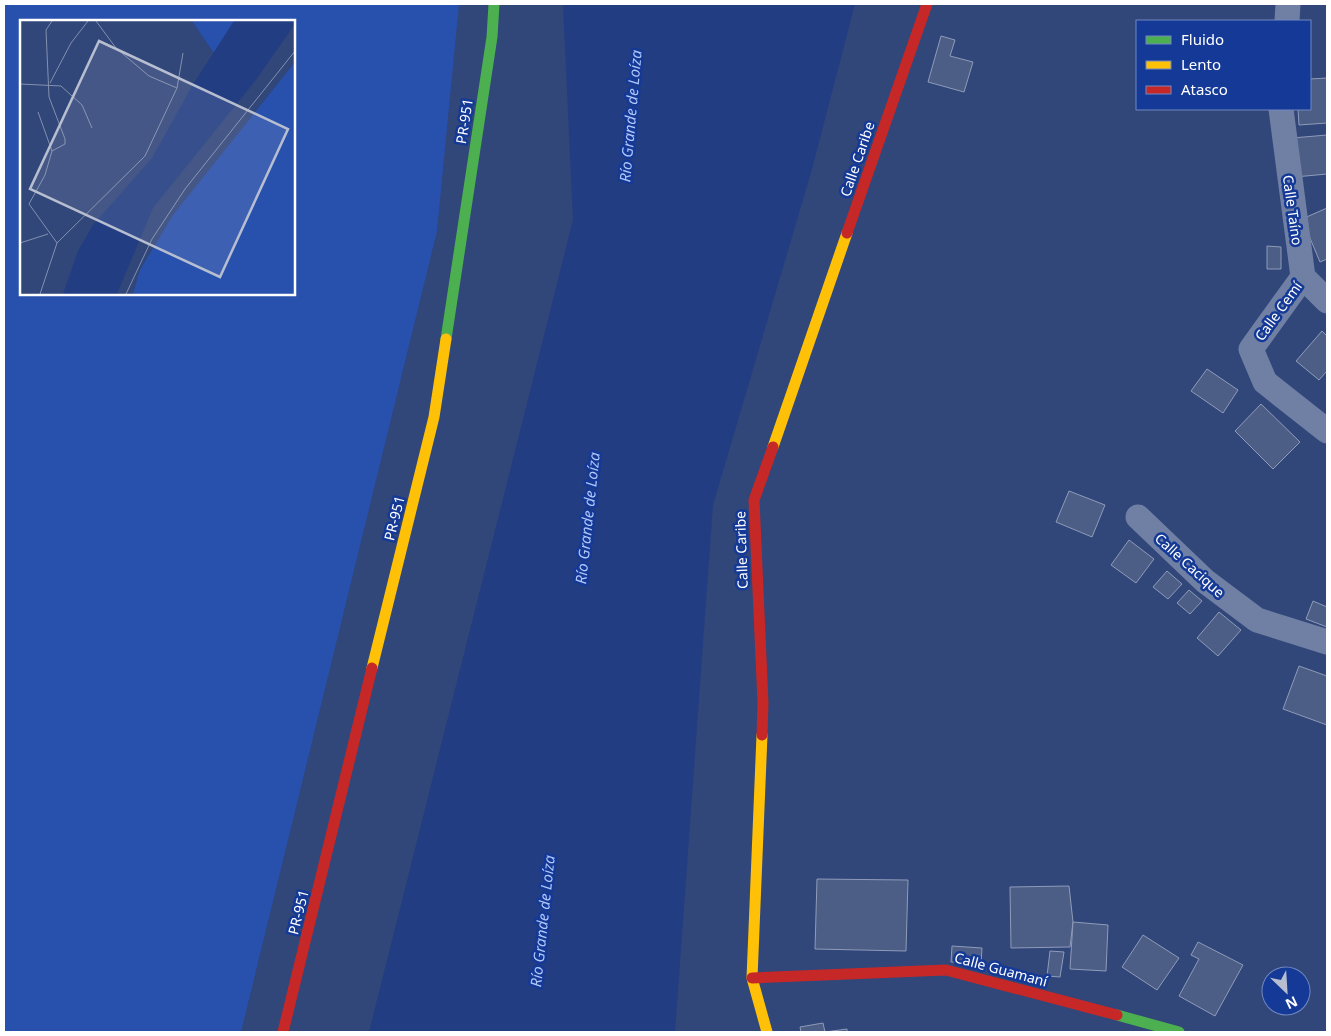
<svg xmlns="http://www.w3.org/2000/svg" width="1331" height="1036" font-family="'Noto Sans',sans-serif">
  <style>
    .green { fill: #2850ad; fill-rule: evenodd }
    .water { fill: #223d82 }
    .building { fill: #4c5e86; stroke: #8f9bb9 }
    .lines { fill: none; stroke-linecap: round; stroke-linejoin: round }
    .street { stroke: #707fa4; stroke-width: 25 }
    .fast { stroke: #4caf50; stroke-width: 11 }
    .slow { stroke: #ffc107; stroke-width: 11 }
    .jam { stroke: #c62828; stroke-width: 11 }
    .labels { text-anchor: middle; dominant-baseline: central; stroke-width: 5; stroke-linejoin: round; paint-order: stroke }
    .street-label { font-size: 14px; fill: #fff; stroke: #143996 }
    .water-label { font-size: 15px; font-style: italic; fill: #b1c7f9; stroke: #143996 }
    .inset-road { fill: none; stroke: #8390af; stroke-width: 1 }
    .view { fill: #b7bed0; fill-opacity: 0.15; stroke: #b7bed0; stroke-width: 2.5 }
    .inset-edge { fill: none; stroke: #fff; stroke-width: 2.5 }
  </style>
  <rect width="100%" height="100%" fill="#314679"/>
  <path class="green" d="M 4,4 L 459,4 L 437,231 L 241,1032 L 4,1032 ZM 21,21 L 294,21 L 294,294 L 21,294 Z"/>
  <polygon class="water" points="563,4 855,4 812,169 713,505 675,1032 369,1032 573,220"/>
  <g class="building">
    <polygon points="941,36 955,40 950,56 973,62 964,92 928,82"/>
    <polygon points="1327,78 1327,123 1299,125 1298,109 1310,109 1310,79"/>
    <polygon points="1327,135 1327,174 1295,177 1292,138"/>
    <polygon points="1327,208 1327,259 1320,262 1302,219"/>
    <polygon points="1267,246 1281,247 1281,269 1267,269"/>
    <polygon points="1322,331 1327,336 1327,371 1319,380 1296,361"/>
    <polygon points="1207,369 1238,390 1223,413 1191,391"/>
    <polygon points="1261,404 1300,442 1273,469 1235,431"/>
    <polygon points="1069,491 1105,505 1092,537 1056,522"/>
    <polygon points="1129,540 1154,559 1136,583 1111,565"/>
    <polygon points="1167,571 1182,584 1168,599 1153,587"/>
    <polygon points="1189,590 1202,601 1190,614 1177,603"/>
    <polygon points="1313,601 1327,607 1327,627 1306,619"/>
    <polygon points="1219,612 1241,630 1218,656 1197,638"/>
    <polygon points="1299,666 1327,676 1327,725 1283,709"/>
    <polygon points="817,879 908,880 906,951 815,949"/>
    <polygon points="1069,886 1073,922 1070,947 1011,948 1010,887"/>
    <polygon points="1073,922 1108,925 1106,971 1070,969"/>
    <polygon points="1143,935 1179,958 1157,990 1122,967"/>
    <polygon points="1198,942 1243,965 1215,1016 1179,996 1199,959 1191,955"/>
    <polygon points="952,946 982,948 981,964 951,962"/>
    <polygon points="1050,951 1064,952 1060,977 1047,976"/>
    <polygon points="823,1023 825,1032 847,1029 847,1032 801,1032 800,1027"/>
  </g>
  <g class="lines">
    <g class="street">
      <polyline points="1287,21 1288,4"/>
      <polyline points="1281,109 1303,277 1327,301"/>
      <polyline points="1303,277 1251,349 1265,382 1327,431"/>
      <polyline points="1138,517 1205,581 1257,620 1327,642"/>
    </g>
    <g class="fast">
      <polyline points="446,339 492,37 494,4"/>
      <polyline points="1117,1015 1179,1032"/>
    </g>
    <g class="slow">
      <polyline points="773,447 847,233"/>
      <polyline points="372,668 434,417 446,339"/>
      <polyline points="762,735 752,978 767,1032"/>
    </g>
    <g class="jam">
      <polyline points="847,233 927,4"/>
      <polyline points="762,735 763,703 754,500 773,447"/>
      <polyline points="752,978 946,970 1117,1015"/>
      <polyline points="283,1032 372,668"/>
    </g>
  </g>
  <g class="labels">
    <g class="street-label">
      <text transform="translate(464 121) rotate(-81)">PR-951</text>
      <text transform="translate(857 159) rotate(-71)">Calle Caribe</text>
      <text transform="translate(1293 210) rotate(82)">Calle Taíno</text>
      <text transform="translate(1278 311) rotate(-54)">Calle Cemí</text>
      <text transform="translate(394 518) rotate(-76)">PR-951</text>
      <text transform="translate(741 550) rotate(-92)">Calle Caribe</text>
      <text transform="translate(1190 565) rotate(42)">Calle Cacique</text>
      <text transform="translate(298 912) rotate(-76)">PR-951</text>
      <text transform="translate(1001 969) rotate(15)">Calle Guamaní</text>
    </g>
    <g class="water-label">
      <text transform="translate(630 116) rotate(-85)">Río Grande de Loíza</text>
      <text transform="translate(587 518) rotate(-84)">Río Grande de Loíza</text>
      <text transform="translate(542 921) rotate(-84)">Río Grande de Loíza</text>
    </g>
  </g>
  <g transform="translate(20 20)">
    <rect width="275" height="275" fill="#314679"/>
    <path d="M 172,1 L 214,1 L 194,33 ZM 275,42 L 275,274 L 113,274 L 120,250 L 153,195 Z" fill="#2850ad"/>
    <path d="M 214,1 L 275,1 L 275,4 L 235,61 L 133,188 L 97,274 L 43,274 L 58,231 L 73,205 L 132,138 L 172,66 Z" fill="#223d82"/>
    <path class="inset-road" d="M 32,1 L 26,10 L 29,77 L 45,119 L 45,124 L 32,131M 76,1 L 96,28 L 129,56 L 157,68M 30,63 L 51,23 L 68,1M 0,64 L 41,66 L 62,85 L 72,108M 9,184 L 25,155 L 32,131 L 18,92M 9,184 L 37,223M 0,223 L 28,214M 20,274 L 37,223 L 125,136 L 157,68 L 163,33M 106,274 L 132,219 L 165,169 L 275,31"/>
    <path class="view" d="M 79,21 L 268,109 L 200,257 L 10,169 Z"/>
    <rect width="275" height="275" class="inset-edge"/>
  </g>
  <rect width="1331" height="1036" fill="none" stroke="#ffffff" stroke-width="10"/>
  <rect x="1136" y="20" width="175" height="90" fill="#143996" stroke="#7288c0"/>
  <rect x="1146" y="36" width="25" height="8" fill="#4caf50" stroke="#7288c0"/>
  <text x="1181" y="45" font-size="15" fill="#ffffff">Fluido</text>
  <rect x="1146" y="61" width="25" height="8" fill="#ffc107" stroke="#7288c0"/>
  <text x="1181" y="70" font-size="15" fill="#ffffff">Lento</text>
  <rect x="1146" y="86" width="25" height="8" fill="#c62828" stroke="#7288c0"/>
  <text x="1181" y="95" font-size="15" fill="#ffffff">Atasco</text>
  <g transform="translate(1286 991) rotate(155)"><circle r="24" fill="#143996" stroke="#7288c0"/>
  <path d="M0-4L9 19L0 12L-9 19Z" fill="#b7bed0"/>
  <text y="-8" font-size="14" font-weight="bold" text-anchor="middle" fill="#ffffff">N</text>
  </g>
</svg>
